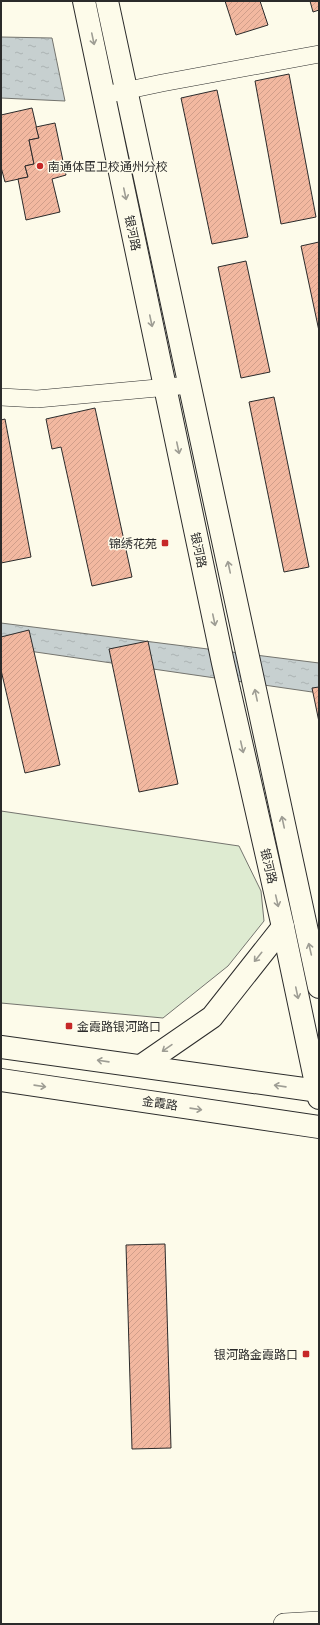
<svg xmlns="http://www.w3.org/2000/svg" width="320" height="1625" font-family="Cabin,'Noto Sans SC',sans-serif">
  <style>
    .garden { fill: #deebd1; stroke: #74746e }
    .water { fill: url(#water-ripples); stroke: #74746e }
    .building { fill: url(#building-hatch); stroke: #2b2b2b }
    .lines { fill: none; stroke-linecap: round; stroke-linejoin: round }
    .minor-casing { stroke: #2b2b2b; stroke-width: 18 }
    .tertiary-casing { stroke: #2b2b2b; stroke-width: 22 }
    .secondary-casing { stroke: #2b2b2b; stroke-width: 24 }
    .minor { stroke: #fdfbea; stroke-width: 17 }
    .tertiary { stroke: #fdfbea; stroke-width: 21 }
    .secondary { stroke: #fdfbea; stroke-width: 22 }
    .oneway { stroke: #9e9d94 }
    .poi-dot { fill: #c62828; stroke: #fdfbea; stroke-width: 1.5 }
    .labels { text-anchor: middle; dominant-baseline: central; stroke-width: 3; stroke-linejoin: round; paint-order: stroke }
    .poi-label { font-size: 12px; fill: #2b2b2b; stroke: #fdfbea; text-anchor: start }
    .street-label { font-size: 12px; fill: #2b2b2b; stroke: #fdfbea }
  </style>
  <defs>
    <pattern id="water-ripples" width="26" height="14" patternUnits="userSpaceOnUse"><rect width="26" height="14" fill="#c7d0d0"/><path d="M2 4q2-2 4 0t4 0M15 11q2-2 4 0t4 0" fill="none" stroke="#abb3b3"/></pattern>
    <pattern id="building-hatch" width="6" height="6" patternUnits="userSpaceOnUse"><rect width="6" height="6" fill="#f2b8a0"/><path d="M-1 1l2-2M0 6l6-6M5 7l2-2" fill="none" stroke="#d09e8a"/></pattern>
  </defs>
  <rect width="100%" height="100%" fill="#fdfbea"/>
  <polygon class="garden" points="1,811 239,846 261,891 264,921 228,966 163,1018 1,1003"/>
  <g class="water">
    <polygon points="1,37 52,38 65,101 1,98"/>
    <polygon points="1,623 319,663 319,693 1,647"/>
  </g>
  <g class="building">
    <polygon points="225,1 260,1 268,25 236,35"/>
    <polygon points="310,1 319,1 319,10 313,12"/>
    <polygon points="289,74 316,217 281,224 255,81"/>
    <polygon points="217,90 248,237 212,244 181,98"/>
    <polygon points="32,108 39,138 29,140 34,164 25,166 28,177 5,182 1,167 1,115"/>
    <polygon points="55,123 66,175 52,179 60,212 26,220 18,179 28,177 25,166 34,164 29,140 39,138 36,127"/>
    <polygon points="319,242 319,331 301,246"/>
    <polygon points="246,261 270,372 241,378 218,267"/>
    <polygon points="274,397 309,567 284,572 249,402"/>
    <polygon points="95,408 132,577 92,586 61,447 52,449 46,419"/>
    <polygon points="5,419 31,557 1,563 1,420"/>
    <polygon points="29,630 60,765 25,773 1,670 1,637"/>
    <polygon points="148,641 178,784 139,792 109,649"/>
    <polygon points="319,687 319,722 312,688"/>
    <polygon points="165,1244 171,1448 132,1449 126,1245"/>
  </g>
  <g class="lines">
    <g class="minor-casing">
      <g id="minor">
        <polyline points="105,95 162,83 319,54"/>
        <polyline points="1,397 37,399 190,385"/>
      </g>
    </g>
    <g class="tertiary-casing">
      <polyline id="tertiary" points="284,1624 319,1622"/>
    </g>
    <g class="secondary-casing">
      <g id="secondary">
        <polyline points="84,1 223,663 283,927 319,1098"/>
        <polyline points="107,1 319,987"/>
        <polyline points="1,1047 319,1091"/>
        <polyline points="141,1066 212,1017 283,927"/>
        <polyline points="1,1080 319,1127"/>
      </g>
    </g>
    <use href="#minor" class="minor"/>
    <use href="#tertiary" class="tertiary"/>
    <use href="#secondary" class="secondary"/>
  </g>
  <defs><path id="oneway-shaft" d="M-6 0H5M1.5-3L5.5 0L1.5 3" fill="none" stroke-width="1.6" stroke-linecap="round" stroke-linejoin="round"/></defs>
  <g class="oneway">
    <use href="#oneway-shaft" transform="translate(93 39) rotate(78)"/>
    <use href="#oneway-shaft" transform="translate(125 194) rotate(78)"/>
    <use href="#oneway-shaft" transform="translate(151 321) rotate(78)"/>
    <use href="#oneway-shaft" transform="translate(178 448) rotate(78)"/>
    <use href="#oneway-shaft" transform="translate(229 567) rotate(-102)"/>
    <use href="#oneway-shaft" transform="translate(214 620) rotate(78)"/>
    <use href="#oneway-shaft" transform="translate(256 695) rotate(-102)"/>
    <use href="#oneway-shaft" transform="translate(242 747) rotate(77)"/>
    <use href="#oneway-shaft" transform="translate(283 822) rotate(-102)"/>
    <use href="#oneway-shaft" transform="translate(277 901) rotate(77)"/>
    <use href="#oneway-shaft" transform="translate(310 949) rotate(-103)"/>
    <use href="#oneway-shaft" transform="translate(258 957) rotate(129)"/>
    <use href="#oneway-shaft" transform="translate(297 993) rotate(78)"/>
    <use href="#oneway-shaft" transform="translate(167 1048) rotate(145)"/>
    <use href="#oneway-shaft" transform="translate(103 1061) rotate(-172)"/>
    <use href="#oneway-shaft" transform="translate(40 1086) rotate(8)"/>
    <use href="#oneway-shaft" transform="translate(280 1086) rotate(-172)"/>
    <use href="#oneway-shaft" transform="translate(196 1109) rotate(8)"/>
  </g>
  <g class="poi-dot">
    <circle cx="40" cy="166" r="4"/>
    <rect x="161" y="539" width="8" height="8" rx="2"/>
    <rect x="65" y="1022" width="8" height="8" rx="2"/>
    <rect x="302" y="1350" width="8" height="8" rx="2"/>
  </g>
  <g class="labels">
    <g class="poi-label">
      <text x="48" y="166">南通体臣卫校通州分校</text>
      <text x="157" y="543" text-anchor="end">锦绣花苑</text>
      <text x="77" y="1026">金霞路银河路口</text>
      <text x="298" y="1354" text-anchor="end">银河路金霞路口</text>
    </g>
    <g class="street-label">
      <text transform="translate(133 233) rotate(78)">银河路</text>
      <text transform="translate(199 550) rotate(78)">银河路</text>
      <text transform="translate(269 866) rotate(77)">银河路</text>
      <text transform="translate(160 1103) rotate(8)">金霞路</text>
    </g>
  </g>
  <rect width="320" height="1625" fill="none" stroke="#2b2b2b" stroke-width="4"/>
</svg>
